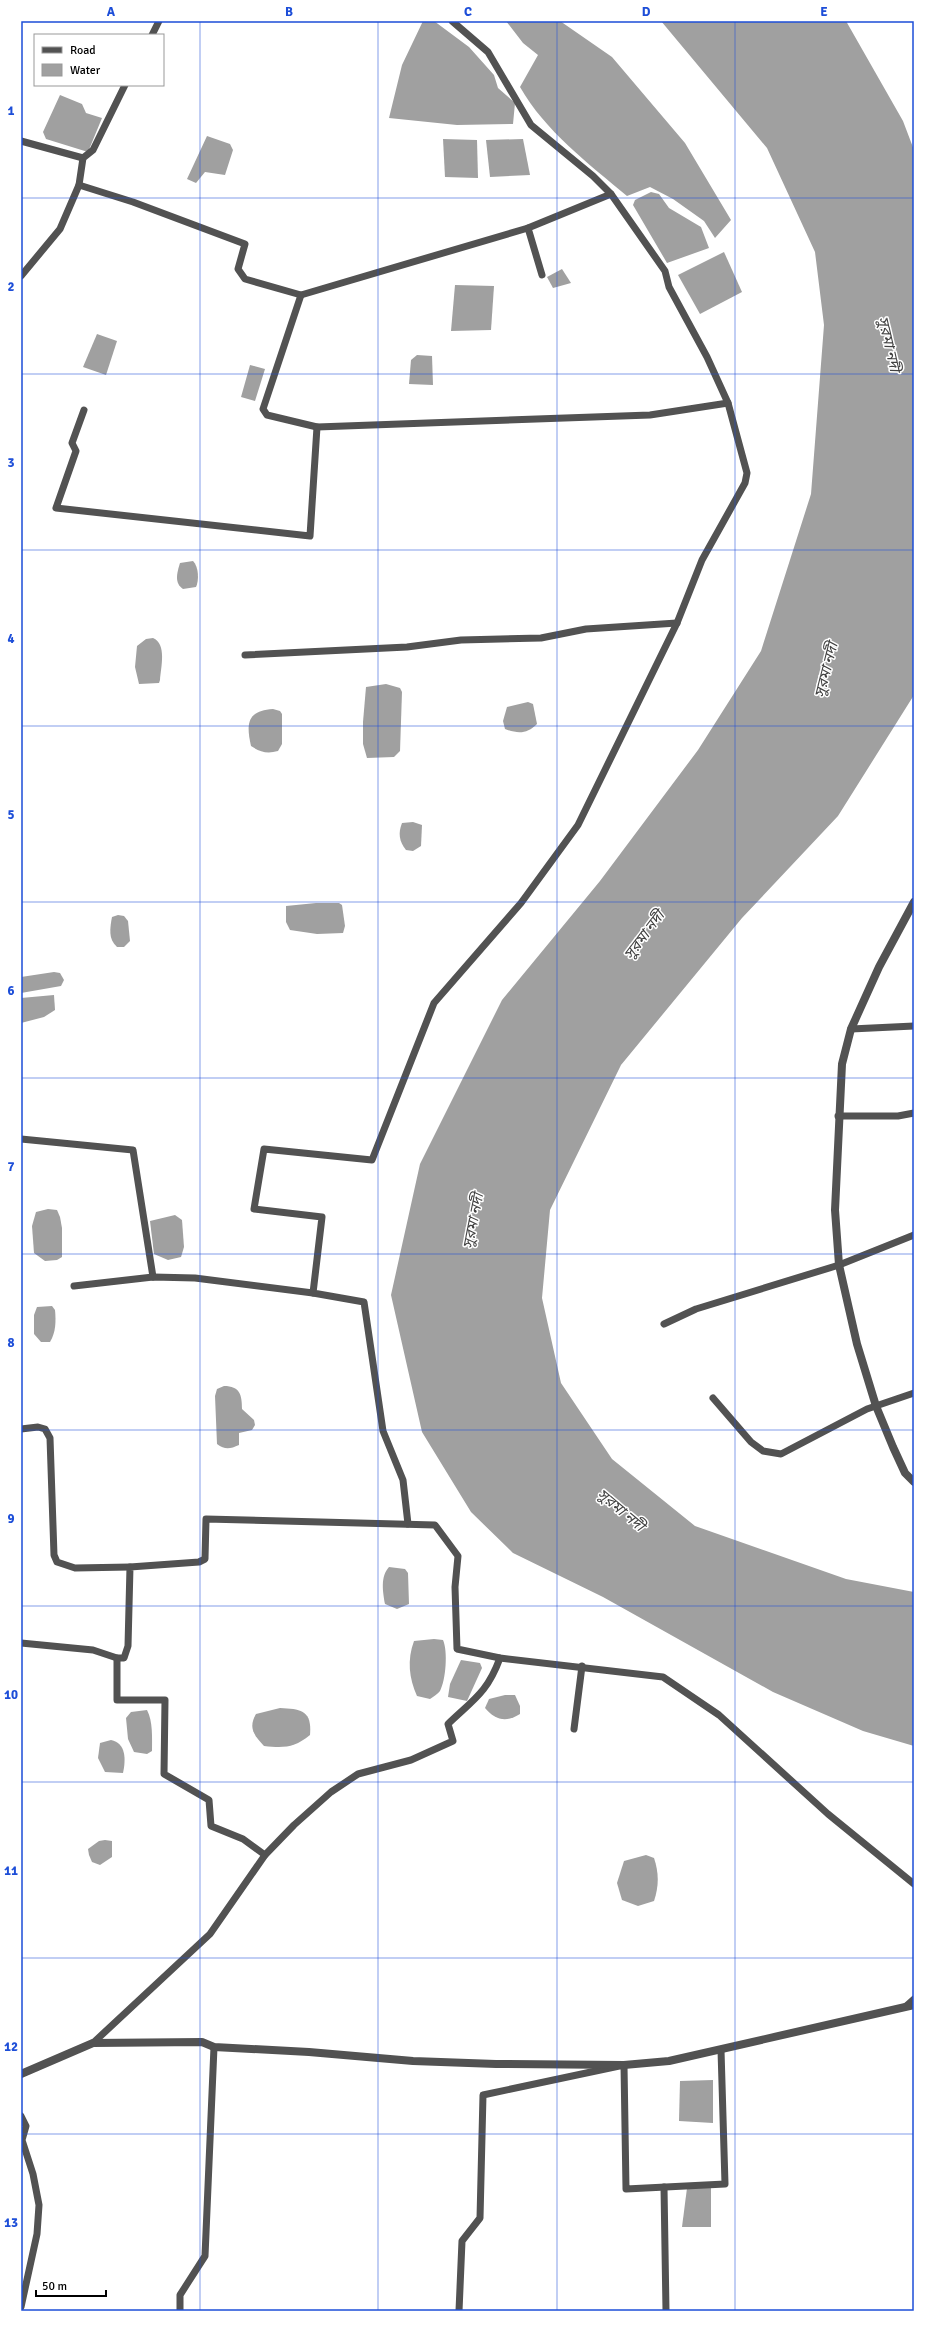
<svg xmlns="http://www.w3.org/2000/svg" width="935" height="2332" font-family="Signika,'Noto Sans Bengali',sans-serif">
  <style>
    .water { fill: #a0a0a0 }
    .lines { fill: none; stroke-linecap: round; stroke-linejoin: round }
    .minor { stroke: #525252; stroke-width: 7 }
    .tertiary { stroke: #525252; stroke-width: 8 }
    .grid { fill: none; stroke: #1d4ed8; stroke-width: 1; stroke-opacity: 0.55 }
    .labels { text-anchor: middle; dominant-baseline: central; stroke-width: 3; stroke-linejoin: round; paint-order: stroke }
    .water-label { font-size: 15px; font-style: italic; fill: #414141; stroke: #fff }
    .neatline { fill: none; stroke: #1d4ed8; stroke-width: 1.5 }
    .grid-label { font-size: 13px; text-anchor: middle; font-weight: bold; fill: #1d4ed8 }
  </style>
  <rect width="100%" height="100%" fill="#fff"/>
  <g class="water">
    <polygon points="423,21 434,21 469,47 494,75 498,88 515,103 513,124 457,125 389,118 402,65"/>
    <path d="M 506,21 L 560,21 L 612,57 L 685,143 L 731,220 L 715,238 L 704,221 L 673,199 L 650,187 L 627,196 C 589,164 545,131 520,87 L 538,55 L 523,43 Z"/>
    <polygon points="661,21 846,21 903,121 914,150 914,695 838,816 742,918 621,1065 550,1210 542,1298 561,1383 612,1459 695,1526 846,1579 914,1592 914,1746 863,1731 773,1692 603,1597 513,1553 471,1512 422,1432 391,1295 420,1164 502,1000 600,881 698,750 761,651 811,494 824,325 815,252 767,148"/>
    <polygon points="60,95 82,104 86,113 102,118 88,152 46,139 43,132"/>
    <polygon points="207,136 230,144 233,150 225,175 205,172 196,183 187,179"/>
    <polygon points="443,139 477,140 478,178 445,177"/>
    <polygon points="523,139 530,175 490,177 486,140"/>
    <polygon points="651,192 659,194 669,208 701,227 709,248 667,263 633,205 635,200"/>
    <polygon points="724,252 742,292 700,314 678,275"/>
    <polygon points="562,269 571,283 553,288 547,277"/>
    <polygon points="455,285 494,286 491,330 451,331"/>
    <polygon points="97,334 117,341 106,375 83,367"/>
    <polygon points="417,355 432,356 433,385 409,384 411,360"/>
    <polygon points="250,365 265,369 255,401 241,397"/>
    <path d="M 193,561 C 199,567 199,581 196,587 L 183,589 C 174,583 177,573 180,563 Z"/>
    <path d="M 153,638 C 167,644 161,667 160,680 L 159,683 L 139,684 L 135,667 L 137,646 L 146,639 Z"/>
    <polygon points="386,684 400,688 402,692 400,751 394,757 367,758 363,744 363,722 366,687"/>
    <path d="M 528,702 L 533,704 L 537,724 C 527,734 518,734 505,729 L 503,721 L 507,707 Z"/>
    <path d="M 273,709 L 280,711 L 282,714 L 282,744 L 278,751 C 267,754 260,752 251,746 C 246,723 247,711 273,709 Z"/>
    <path d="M 413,822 L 422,825 L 421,846 L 413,851 L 406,850 C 399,841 398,833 402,823 Z"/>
    <polygon points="316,903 339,903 342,905 345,926 343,933 317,934 290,930 286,922 286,906"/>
    <path d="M 118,915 L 124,916 L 128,921 L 130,941 L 124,947 L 117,947 C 108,939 110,928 112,917 Z"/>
    <polygon points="54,972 60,973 64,980 61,986 21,993 21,977"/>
    <polygon points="54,995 55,1010 44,1017 21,1023 21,998"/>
    <polygon points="48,1209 57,1210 60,1217 62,1228 62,1257 57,1260 45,1261 34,1253 32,1226 36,1212"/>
    <polygon points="175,1215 182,1220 184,1247 181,1257 168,1260 154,1254 150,1221"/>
    <path d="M 52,1306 L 55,1310 C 56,1321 56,1332 50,1342 L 41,1342 L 34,1334 L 34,1315 L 37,1307 Z"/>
    <path d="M 224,1386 C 240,1386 242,1395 242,1409 L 254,1420 L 255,1425 L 252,1430 L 239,1433 L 239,1445 C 230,1449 225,1450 217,1444 L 215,1396 L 217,1389 Z"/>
    <path d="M 389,1567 L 405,1569 L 408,1573 L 409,1604 L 397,1609 L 385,1604 C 383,1592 380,1577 389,1567 Z"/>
    <path d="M 434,1639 L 443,1640 C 448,1651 446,1680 440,1691 C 438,1694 434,1696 430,1699 L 417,1696 C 409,1678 407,1660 414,1641 Z"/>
    <polygon points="461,1660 480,1663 482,1668 467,1701 448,1697 450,1684"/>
    <path d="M 505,1695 L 515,1695 L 520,1706 L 520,1714 C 506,1723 495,1720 485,1708 L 489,1699 Z"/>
    <path d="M 280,1708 C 302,1709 312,1711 310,1735 C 294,1748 284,1748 264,1746 C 254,1735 248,1728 256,1714 Z"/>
    <path d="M 147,1710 C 153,1721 152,1738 152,1751 L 147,1754 L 134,1752 L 128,1739 L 126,1718 L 131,1712 Z"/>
    <path d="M 111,1740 C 126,1743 126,1759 123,1773 L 105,1772 L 98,1758 L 100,1743 Z"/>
    <polygon points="105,1840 112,1841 112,1857 100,1865 92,1862 89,1855 88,1849 99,1841"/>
    <path d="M 646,1855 L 654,1858 C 659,1873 659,1886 654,1901 L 638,1906 L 622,1900 L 617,1883 L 624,1861 Z"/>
    <polygon points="713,2080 713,2123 679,2121 680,2081"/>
    <polygon points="711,2186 711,2227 682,2227 687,2188"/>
  </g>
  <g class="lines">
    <g class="minor">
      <polyline points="152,35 159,21"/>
      <polyline points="125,85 93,150 83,158 79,185 133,202 245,244 238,269 245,279 301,295 528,228"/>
      <polyline points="21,141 83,158"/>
      <polyline points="542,275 528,228 611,194"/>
      <polyline points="21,276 60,229 79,185"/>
      <polyline points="301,295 263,409 267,415 317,427 650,415 728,403"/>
      <polyline points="84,410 72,443 76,451 56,508 310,536 317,427"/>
      <polyline points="245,655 407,647 461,640 541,638 586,629 677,623"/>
      <polyline points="851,1029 914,1026"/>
      <polyline points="838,1116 898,1116 914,1113"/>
      <polyline points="21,1139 133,1150 153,1277"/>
      <polyline points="74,1286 153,1277 195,1278 313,1293"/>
      <polyline points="664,1324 696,1309 839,1265 914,1235"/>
      <polyline points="713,1398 751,1442 763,1451 781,1454 867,1409 914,1393"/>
      <polyline points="21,1429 38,1427 45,1429 50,1438 54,1555 57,1562 75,1568 130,1567"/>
      <polyline points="408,1524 403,1480 383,1431 364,1302 313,1293 322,1217 254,1209 264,1149 372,1160 434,1003 521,903 578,825 677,623 702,560 745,483 747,473 728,403 707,357 669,287 665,271 611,194 593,176 531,125 488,52 452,21"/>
      <polyline points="21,1643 93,1650 117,1658"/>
      <polyline points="574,1729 582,1666"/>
      <polyline points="265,1855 243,1839 211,1826 209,1800 164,1774 165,1700 117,1700 117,1658 124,1658 128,1646 130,1567 199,1562 205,1559 206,1519 435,1525 458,1556 455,1587 457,1649 500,1658 663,1677 719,1715 828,1814 914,1884"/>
      <polyline points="905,2007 914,1999"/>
      <path d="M 93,2043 L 210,1934 L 265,1855 L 294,1825 L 331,1792 L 358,1774 L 411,1760 L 453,1741 L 448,1724 C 474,1699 487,1693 500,1658"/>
      <polyline points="21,2116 26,2126 22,2140 33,2174 39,2205 37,2234 21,2307"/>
      <polyline points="664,2187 666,2311"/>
      <polyline points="180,2311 180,2295 205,2256 214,2047"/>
      <polyline points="459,2311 462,2241 480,2218 483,2095 624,2065 626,2189 725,2184 721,2050"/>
    </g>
    <g class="tertiary">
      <polyline points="914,902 879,967 851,1029 842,1064 835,1210 839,1265 857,1344 876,1406 893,1447 905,1473 914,1482"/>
      <polyline points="21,2074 93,2043 202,2042 214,2047 309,2052 413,2061 496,2064 624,2065 669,2061 914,2005"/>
    </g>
  </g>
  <path class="grid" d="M 200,21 L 200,2311M 378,21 L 378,2311M 557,21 L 557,2311M 735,21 L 735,2311M 21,198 L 914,198M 21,374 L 914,374M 21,550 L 914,550M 21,726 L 914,726M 21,902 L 914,902M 21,1078 L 914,1078M 21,1254 L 914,1254M 21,1430 L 914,1430M 21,1606 L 914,1606M 21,1782 L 914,1782M 21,1958 L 914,1958M 21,2134 L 914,2134"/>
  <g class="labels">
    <g class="water-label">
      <text transform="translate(889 344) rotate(77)">সুরমা নদী</text>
      <text transform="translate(826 670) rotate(-76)">সুরমা নদী</text>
      <text transform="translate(644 935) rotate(-53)">সুরমা নদী</text>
      <text transform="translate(473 1221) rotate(-79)">সুরমা নদী</text>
      <text transform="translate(621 1510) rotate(40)">সুরমা নদী</text>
    </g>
  </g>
  <rect width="935" height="2332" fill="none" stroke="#ffffff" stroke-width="44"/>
  <rect x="34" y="34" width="130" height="52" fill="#ffffff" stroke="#999999"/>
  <rect x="42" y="47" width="20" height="6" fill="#525252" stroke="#999999"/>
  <text x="70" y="54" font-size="12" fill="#000000">Road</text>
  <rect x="42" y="64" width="20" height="12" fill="#a0a0a0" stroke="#999999"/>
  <text x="70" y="74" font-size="12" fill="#000000">Water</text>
  <path d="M36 2290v6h70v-6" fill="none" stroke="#000000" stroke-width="2"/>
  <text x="42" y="2290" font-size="12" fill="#000000" stroke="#ffffff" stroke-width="3" paint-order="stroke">50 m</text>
  <rect x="22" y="22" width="891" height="2288" class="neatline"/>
  <g class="grid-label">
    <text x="111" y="16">A</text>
    <text x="289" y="16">B</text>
    <text x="468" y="16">C</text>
    <text x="646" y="16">D</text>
    <text x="824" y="16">E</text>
    <text x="11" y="115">1</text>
    <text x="11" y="291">2</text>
    <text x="11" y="467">3</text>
    <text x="11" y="643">4</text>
    <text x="11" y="819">5</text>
    <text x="11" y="995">6</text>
    <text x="11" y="1171">7</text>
    <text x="11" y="1347">8</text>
    <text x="11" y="1523">9</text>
    <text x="11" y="1699">10</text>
    <text x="11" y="1875">11</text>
    <text x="11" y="2051">12</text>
    <text x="11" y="2227">13</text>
  </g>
</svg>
